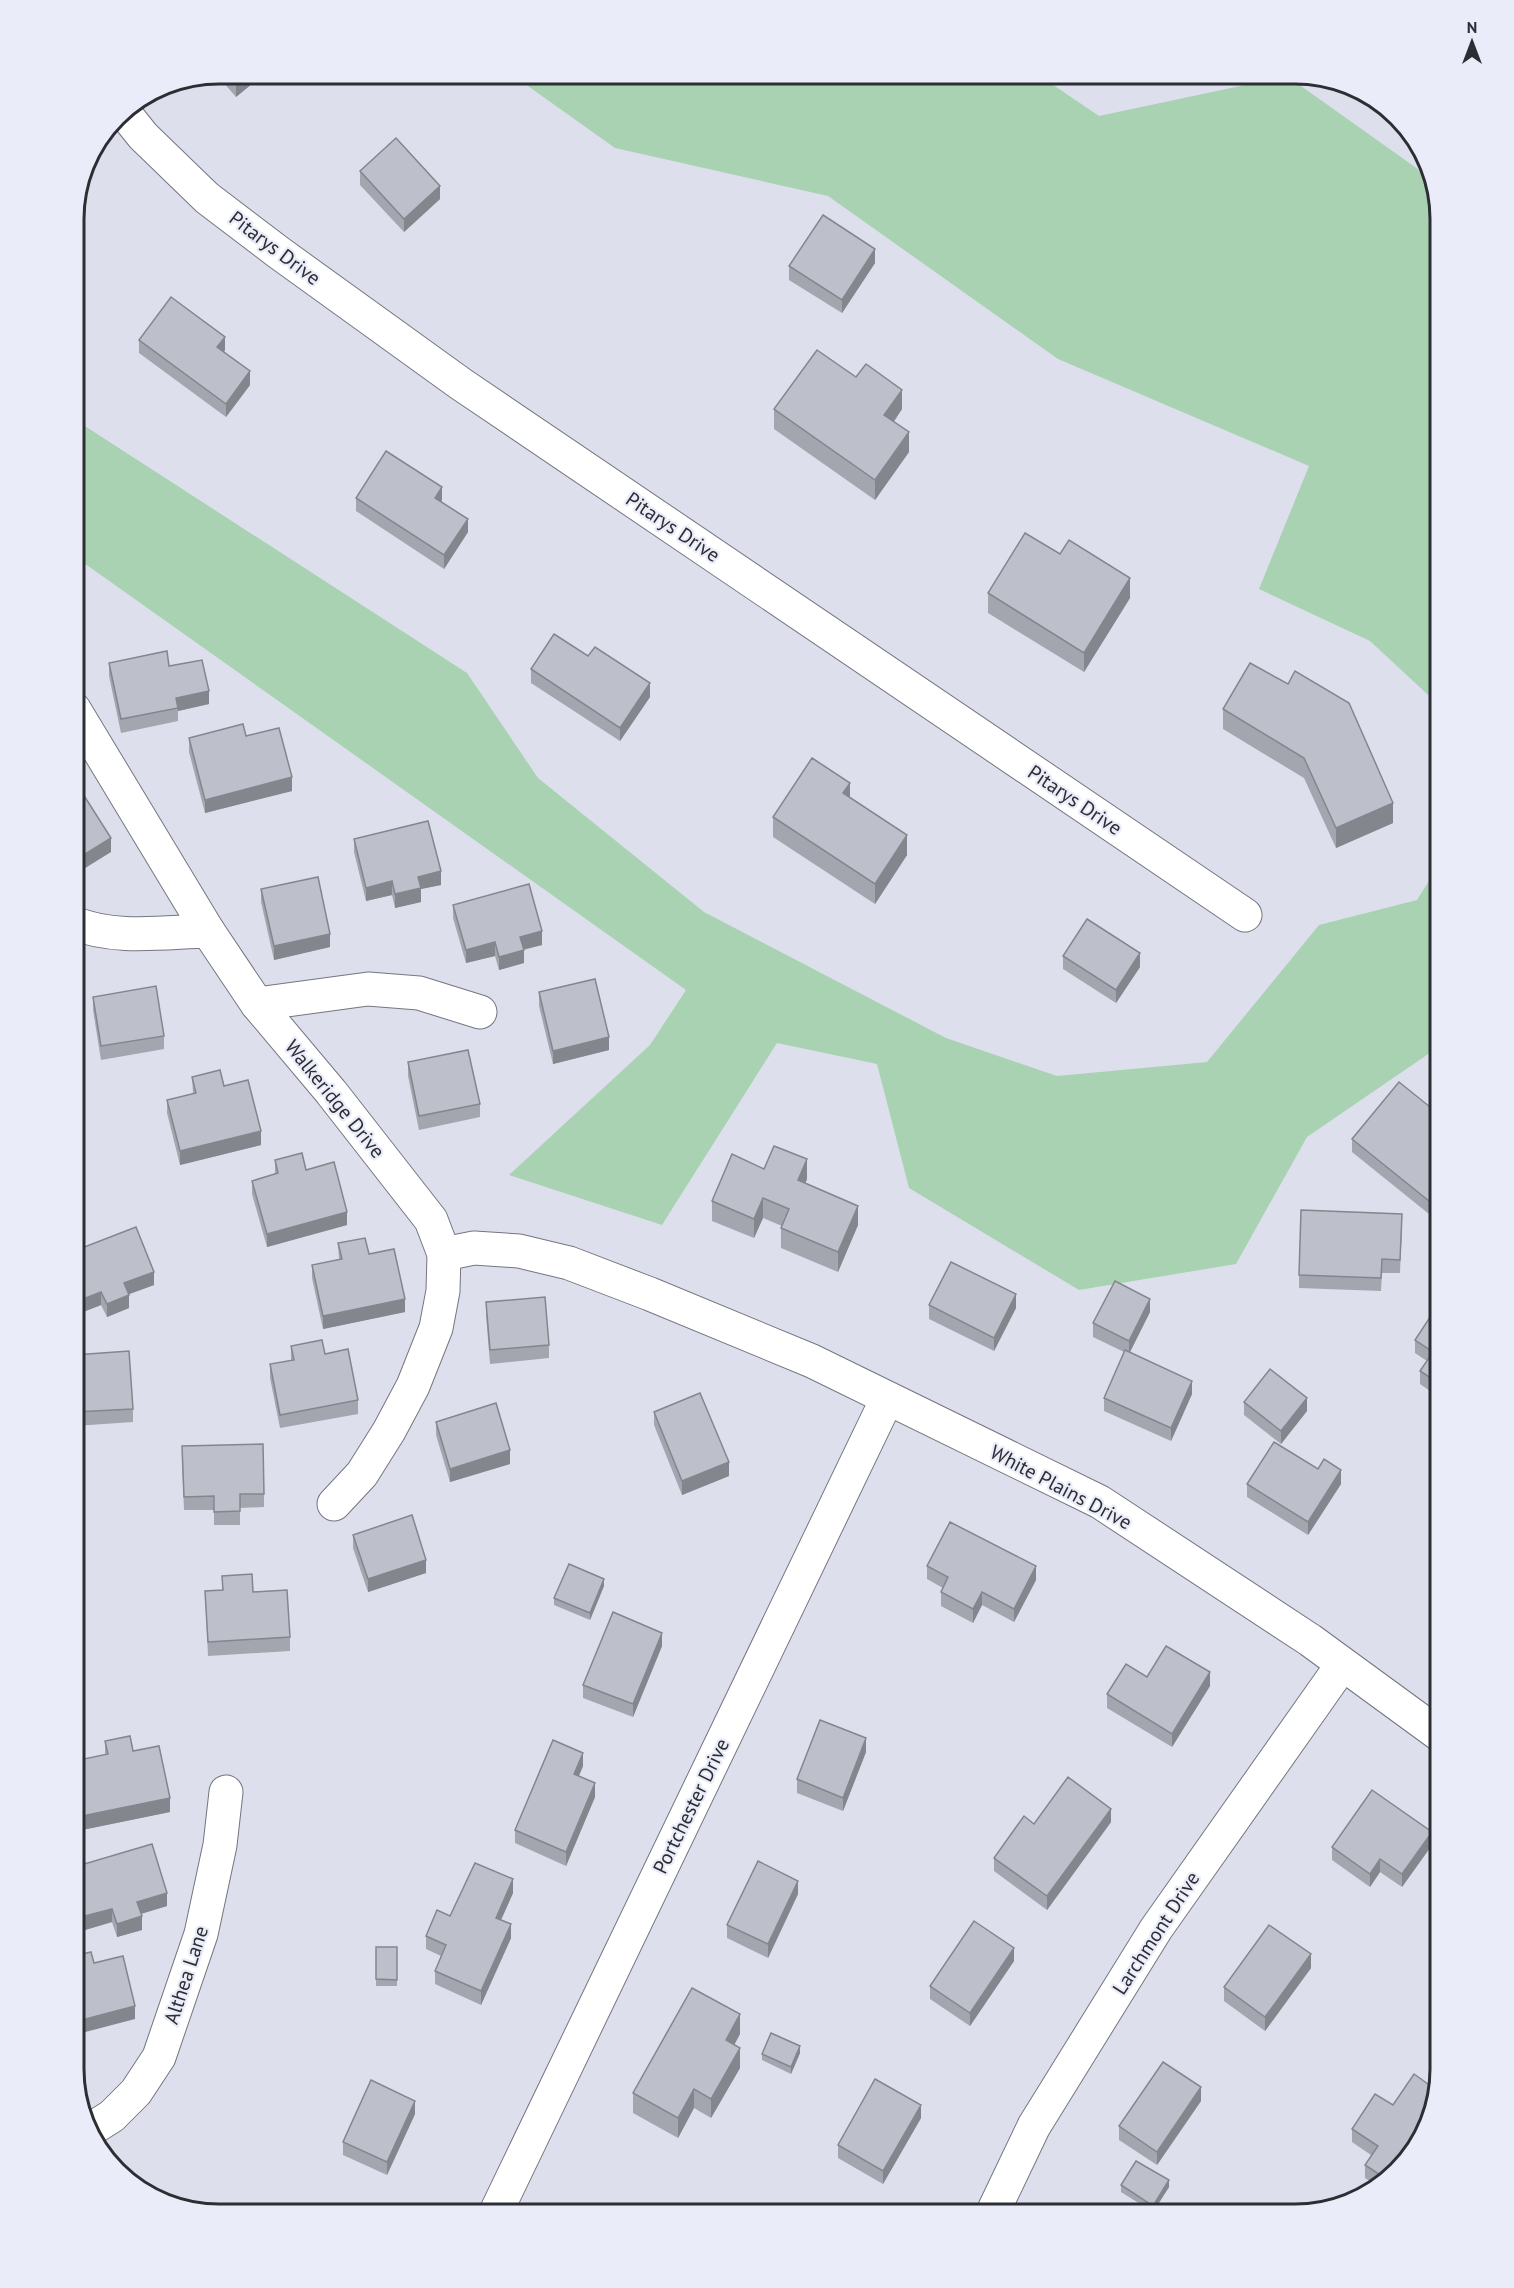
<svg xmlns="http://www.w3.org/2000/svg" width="1514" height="2288" font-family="'PT Sans',sans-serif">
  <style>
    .green { fill: #a9d2b3 }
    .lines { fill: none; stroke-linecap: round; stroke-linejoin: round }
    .minor-casing { stroke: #747680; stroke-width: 35 }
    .minor { stroke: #fff; stroke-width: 33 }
    .wall { fill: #a3a5af }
    .shaded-wall { fill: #84868e }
    .building { fill: #bdc0cb; stroke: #84868e; stroke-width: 1.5 }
    .labels { text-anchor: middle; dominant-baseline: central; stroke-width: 4.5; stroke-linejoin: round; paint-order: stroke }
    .street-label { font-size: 20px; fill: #2d2e33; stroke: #eaedf9 }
    .rim { fill: none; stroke: #2d2e33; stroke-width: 3 }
  </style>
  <rect width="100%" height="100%" fill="#dde0ec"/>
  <g class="green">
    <polygon points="511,74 1037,74 1099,116 1287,76 1429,177 1440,219 1440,706 1370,641 1259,589 1309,466 1058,359 828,196 615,148"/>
    <polygon points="74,419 467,673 538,778 704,912 946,1038 1057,1076 1207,1062 1319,925 1417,900 1440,863 1440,1046 1307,1137 1236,1264 1079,1290 909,1188 877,1064 777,1043 662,1225 509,1175 650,1045 686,990 74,556"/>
  </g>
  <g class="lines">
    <g class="minor-casing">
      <g id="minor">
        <polyline points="123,111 143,136 207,198 278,252 461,384 1245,915"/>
        <polyline points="74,709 208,931 257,1004 331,1092 431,1220 444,1254 443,1291 436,1328 413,1386 389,1431 362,1474 334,1504"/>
        <path d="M 74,923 C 114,940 165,932 208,931"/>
        <polyline points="257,1004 368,989 419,993 480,1012"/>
        <polyline points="444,1254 474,1248 519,1251 569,1263 650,1294 812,1361 1100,1502 1310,1640 1440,1735"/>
        <polyline points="90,2130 112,2116 136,2092 159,2057 201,1934 220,1845 226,1792"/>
        <polyline points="495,2214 887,1399"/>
        <polyline points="992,2214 1034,2126 1156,1929 1342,1665"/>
      </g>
    </g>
    <use href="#minor" class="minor"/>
  </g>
  <g class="wall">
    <polygon points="216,74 264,74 236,97"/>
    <polygon points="360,171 440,199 404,232 360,185"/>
    <polygon points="875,263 842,313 789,280 789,266"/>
    <polygon points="139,340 225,350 224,352 250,385 226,417 139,353"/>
    <polygon points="774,409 902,409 894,422 909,452 875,500 774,429"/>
    <polygon points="356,498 442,500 441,502 468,532 444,569 356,511"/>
    <polygon points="988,593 1130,598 1084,672 988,613"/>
    <polygon points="109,663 169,666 209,704 178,711 178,721 121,733 109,676"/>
    <polygon points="531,669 650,697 620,741 531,683"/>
    <polygon points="1288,684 1393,823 1336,848 1304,778 1223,729 1223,709"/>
    <polygon points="246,736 292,791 205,813 189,752 189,738"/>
    <polygon points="850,798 907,855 875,904 773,837 773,817"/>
    <polygon points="354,839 441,885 421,889 421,902 395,908 392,895 366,901 354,852"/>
    <polygon points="261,889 330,947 274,960 261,902"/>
    <polygon points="453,905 542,945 524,950 524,963 499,970 495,956 466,963 453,918"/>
    <polygon points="1063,956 1140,967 1116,1003 1063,969"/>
    <polygon points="539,992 609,1050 553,1064 539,1006"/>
    <polygon points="93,997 164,1036 164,1049 101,1060 93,1010"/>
    <polygon points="408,1062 480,1104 480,1117 419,1130 408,1076"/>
    <polygon points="192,1077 224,1086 261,1145 180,1165 167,1113 167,1100 193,1094"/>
    <polygon points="1440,1115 1440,1200 1429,1214 1352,1152 1352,1139"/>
    <polygon points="275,1160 347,1225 267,1247 252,1194 252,1181 275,1174"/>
    <polygon points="764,1169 807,1179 805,1183 858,1225 838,1272 781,1248 781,1228 782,1226 763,1218 754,1238 712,1221 712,1201"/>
    <polygon points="1402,1227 1400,1273 1382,1273 1381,1291 1299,1288 1299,1275"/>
    <polygon points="338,1243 369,1254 405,1312 323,1329 312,1278 312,1265 339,1259"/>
    <polygon points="74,1251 154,1285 129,1294 129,1308 107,1317 101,1305 78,1314 74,1302"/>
    <polygon points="486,1302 549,1345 549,1358 490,1364 486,1315"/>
    <polygon points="1440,1302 1440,1398 1420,1384 1420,1371 1427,1361 1415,1353 1415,1340"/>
    <polygon points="929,1305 1016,1308 994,1351 929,1319"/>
    <polygon points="1150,1312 1130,1352 1192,1394 1171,1441 1104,1411 1104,1398 1124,1352 1093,1337 1093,1323"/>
    <polygon points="291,1346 325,1354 358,1400 358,1414 280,1428 270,1378 270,1364 291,1360"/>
    <polygon points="74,1355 133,1409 133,1422 74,1426"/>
    <polygon points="1244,1402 1307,1411 1281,1444 1244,1415"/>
    <polygon points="654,1412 729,1476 682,1495 654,1425"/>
    <polygon points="436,1422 510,1464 450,1482 436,1435"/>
    <polygon points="182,1460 264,1494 264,1507 240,1508 240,1525 214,1525 214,1510 184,1510"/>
    <polygon points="1318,1469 1341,1484 1308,1535 1247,1497 1247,1484"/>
    <polygon points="353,1535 426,1573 368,1592 353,1548"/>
    <polygon points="927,1566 1036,1580 1014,1622 982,1605 973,1623 941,1606 941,1592 943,1588 927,1579"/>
    <polygon points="222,1576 253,1592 290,1637 290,1651 208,1656 205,1591 222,1590"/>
    <polygon points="604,1586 590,1620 554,1605 554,1598"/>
    <polygon points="662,1646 633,1717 583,1698 583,1685"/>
    <polygon points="1147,1677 1210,1686 1172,1747 1107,1708 1107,1694"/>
    <polygon points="105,1741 133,1751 170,1812 82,1830 74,1786 74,1761 105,1755"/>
    <polygon points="866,1752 843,1811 797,1793 797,1779"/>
    <polygon points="583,1766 579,1776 595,1797 566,1866 515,1843 515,1830"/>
    <polygon points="1111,1822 1047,1910 994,1871 994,1858 1034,1824"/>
    <polygon points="1432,1845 1402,1887 1380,1872 1370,1887 1332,1860 1332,1847"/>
    <polygon points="74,1867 167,1906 141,1914 142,1930 117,1937 112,1922 85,1930 74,1894"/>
    <polygon points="513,1893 501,1920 511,1938 481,2005 435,1984 435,1971 441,1956 426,1949 426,1936 450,1916"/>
    <polygon points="798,1894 768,1958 727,1938 727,1925"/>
    <rect x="376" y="1947" width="21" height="39"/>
    <polygon points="1014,1961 970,2026 930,1999 930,1986"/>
    <polygon points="1311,1968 1265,2031 1224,2001 1224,1987"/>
    <polygon points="740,2034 734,2045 740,2068 711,2118 694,2108 678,2138 633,2113 633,2093"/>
    <polygon points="800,2053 791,2074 762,2060 762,2054"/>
    <polygon points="1201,2101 1157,2165 1119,2140 1119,2126"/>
    <polygon points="415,2114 387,2175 343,2155 343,2142"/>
    <polygon points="921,2118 883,2184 838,2158 838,2145"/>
    <polygon points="1352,2129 1421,2142 1377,2186 1365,2178 1365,2165 1371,2155 1352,2142"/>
    <polygon points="1121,2185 1169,2187 1153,2212 1121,2192"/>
  </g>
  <g class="shaded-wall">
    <polygon points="248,74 264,74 236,97 236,84"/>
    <polygon points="440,186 440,199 404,232 404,219"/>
    <polygon points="76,216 76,230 74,231 74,218"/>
    <polygon points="875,249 875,263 842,313 842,300"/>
    <polygon points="225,337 225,350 217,361 217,347"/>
    <polygon points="250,371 250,385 226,417 226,404"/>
    <polygon points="902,390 902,409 884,435 884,415"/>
    <polygon points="909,432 909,452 875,500 875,480"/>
    <polygon points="442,487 442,500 435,511 435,498"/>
    <polygon points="468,519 468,532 444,569 444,555"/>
    <polygon points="1130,578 1130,598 1084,672 1084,653"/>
    <polygon points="650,683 650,697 620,741 620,728"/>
    <polygon points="209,691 209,704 178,711 176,698"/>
    <polygon points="292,777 292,791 205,813 205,800"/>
    <polygon points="850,783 850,802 843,793"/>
    <polygon points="1393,803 1393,823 1336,848 1336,828"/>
    <polygon points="907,835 907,855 875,904 875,884"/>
    <polygon points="111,838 111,852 74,875 74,861"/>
    <polygon points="441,871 441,885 421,889 421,902 395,908 395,894 418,877"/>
    <polygon points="392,881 392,895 366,901 366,888"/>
    <polygon points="542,931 542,945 520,950 520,937"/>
    <polygon points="330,934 330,947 274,960 274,946"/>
    <polygon points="495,942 495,956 466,963 466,950"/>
    <polygon points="524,950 524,963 499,970 499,957"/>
    <polygon points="1140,953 1140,967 1116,1003 1116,990"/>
    <polygon points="609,1037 609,1050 553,1064 553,1051"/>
    <polygon points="261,1131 261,1145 180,1165 180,1151"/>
    <polygon points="807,1159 807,1179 798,1200 798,1180"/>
    <polygon points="1440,1187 1440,1200 1429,1214 1429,1201"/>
    <polygon points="763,1198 763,1218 754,1238 754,1219"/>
    <polygon points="858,1206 858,1225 838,1272 838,1252"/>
    <polygon points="347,1212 347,1225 267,1247 267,1234"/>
    <polygon points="154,1272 154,1285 124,1296 124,1283"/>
    <polygon points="101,1292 101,1305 78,1314 78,1301"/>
    <polygon points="1016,1294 1016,1308 994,1351 994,1338"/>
    <polygon points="129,1295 129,1308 107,1317 107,1304"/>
    <polygon points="405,1299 405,1312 323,1329 323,1316"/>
    <polygon points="1150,1299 1150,1312 1129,1354 1129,1341"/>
    <polygon points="1192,1381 1192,1394 1171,1441 1171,1428"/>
    <polygon points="1307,1398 1307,1411 1281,1444 1281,1431"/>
    <polygon points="510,1450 510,1464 450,1482 450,1469"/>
    <polygon points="729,1462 729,1476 682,1495 682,1481"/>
    <polygon points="1341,1470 1341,1484 1308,1535 1308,1522"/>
    <polygon points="426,1560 426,1573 368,1592 368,1579"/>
    <polygon points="1036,1566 1036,1580 1014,1622 1014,1609"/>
    <polygon points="604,1579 604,1586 590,1620 590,1613"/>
    <polygon points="982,1592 982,1605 973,1623 973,1609"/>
    <polygon points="662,1633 662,1646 633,1717 633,1704"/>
    <polygon points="1210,1672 1210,1686 1172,1747 1172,1734"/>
    <polygon points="866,1738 866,1752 843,1811 843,1798"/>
    <polygon points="583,1753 583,1766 574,1787 574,1774"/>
    <polygon points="595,1783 595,1797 566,1866 566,1852"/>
    <polygon points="170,1798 170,1812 82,1830 82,1816"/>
    <polygon points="1111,1809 1111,1822 1047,1910 1047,1896"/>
    <polygon points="1432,1832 1432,1845 1402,1887 1402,1874"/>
    <polygon points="1380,1859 1380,1872 1370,1887 1370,1874"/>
    <polygon points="513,1879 513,1893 496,1931 496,1918"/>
    <polygon points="798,1881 798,1894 768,1958 768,1944"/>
    <polygon points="167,1893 167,1906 137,1915 137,1902"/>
    <polygon points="112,1909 112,1922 85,1930 85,1916"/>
    <polygon points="142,1916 142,1930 117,1937 117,1924"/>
    <polygon points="511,1924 511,1938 481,2005 481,1991"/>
    <polygon points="1014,1948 1014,1961 970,2026 970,2013"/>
    <polygon points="1311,1954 1311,1968 1265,2031 1265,2017"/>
    <polygon points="135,2006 135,2019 74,2035 74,2022"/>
    <polygon points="740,2014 740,2034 726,2060 726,2040"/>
    <polygon points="800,2046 800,2053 791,2074 791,2067"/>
    <polygon points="740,2048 740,2068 711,2118 711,2099"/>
    <polygon points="1201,2087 1201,2101 1157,2165 1157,2152"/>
    <polygon points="694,2089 694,2108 678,2138 678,2118"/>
    <polygon points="415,2101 415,2114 387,2175 387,2162"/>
    <polygon points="921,2105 921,2118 883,2184 883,2171"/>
    <polygon points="1169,2180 1169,2187 1153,2212 1153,2206"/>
  </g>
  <g class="building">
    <polygon points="227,74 248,74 236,84"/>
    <polygon points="396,138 440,186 404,219 360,171"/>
    <polygon points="823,215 875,249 842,300 789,266"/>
    <polygon points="171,297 225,337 217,347 250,371 226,404 139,340"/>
    <polygon points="817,350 856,377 866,364 902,390 884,415 909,432 875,480 774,409"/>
    <polygon points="386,451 442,487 435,498 468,519 444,555 356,498"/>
    <polygon points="1025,533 1060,554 1069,540 1130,578 1084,653 988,593"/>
    <polygon points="554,634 588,656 595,647 650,683 620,728 531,669"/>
    <polygon points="167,651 169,666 202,660 209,691 176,698 178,708 121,719 109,663"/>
    <polygon points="1250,663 1288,684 1295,671 1349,703 1393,803 1336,828 1304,758 1223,709"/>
    <polygon points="243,724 246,736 279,728 292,777 205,800 189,738"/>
    <polygon points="812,758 850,783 843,793 907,835 875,884 773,817"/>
    <polygon points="83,794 111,838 74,861 74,800"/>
    <polygon points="428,821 441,871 418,877 421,888 395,894 392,881 366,888 354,839"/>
    <polygon points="318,877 330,934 274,946 261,889"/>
    <polygon points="529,884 542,931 520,937 524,950 499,957 495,942 466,950 453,905"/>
    <polygon points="1087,919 1140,953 1116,990 1063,956"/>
    <polygon points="595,979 609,1037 553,1051 539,992"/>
    <polygon points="156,986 164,1036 101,1046 93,997"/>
    <polygon points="468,1050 480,1104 419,1116 408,1062"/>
    <polygon points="220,1070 224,1086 248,1080 261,1131 180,1151 167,1100 196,1093 192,1077"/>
    <polygon points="1399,1082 1440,1115 1440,1187 1429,1201 1352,1139"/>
    <polygon points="774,1146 807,1159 798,1180 858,1206 838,1252 781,1228 789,1209 763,1198 754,1219 712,1201 732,1154 764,1169"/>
    <polygon points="302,1153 306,1170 334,1162 347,1212 267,1234 252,1181 278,1173 275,1160"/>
    <polygon points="1301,1210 1402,1214 1400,1260 1382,1259 1381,1278 1299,1275"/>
    <polygon points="136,1227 154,1272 124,1283 129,1295 107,1304 101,1292 78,1301 74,1289 74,1251"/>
    <polygon points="365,1238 369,1254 394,1249 405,1299 323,1316 312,1265 342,1259 338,1243"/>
    <polygon points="951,1262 1016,1294 994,1338 929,1305"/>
    <polygon points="1115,1281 1150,1299 1129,1341 1093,1323"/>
    <polygon points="545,1297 549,1345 490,1350 486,1302"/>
    <polygon points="1440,1302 1440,1384 1420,1371 1433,1352 1415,1340"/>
    <polygon points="322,1340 325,1354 348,1349 358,1400 280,1415 270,1364 294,1360 291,1346"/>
    <polygon points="1125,1350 1192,1381 1171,1428 1104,1398"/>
    <polygon points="129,1351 133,1409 74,1412 74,1355"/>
    <polygon points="1270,1369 1307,1398 1281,1431 1244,1402"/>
    <polygon points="700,1393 729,1462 682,1481 654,1412"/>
    <polygon points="496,1403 510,1450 450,1469 436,1422"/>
    <polygon points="1274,1442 1318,1469 1324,1459 1341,1470 1308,1522 1247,1484"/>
    <polygon points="263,1444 264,1494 240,1494 240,1511 214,1512 214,1496 184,1497 182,1446"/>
    <polygon points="412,1515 426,1560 368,1579 353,1535"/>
    <polygon points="950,1522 1036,1566 1014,1609 982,1592 973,1609 941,1592 948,1577 927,1566"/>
    <polygon points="569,1564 604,1579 590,1613 554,1598"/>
    <polygon points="252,1574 253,1592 287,1590 290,1637 208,1642 205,1591 223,1590 222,1576"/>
    <polygon points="613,1612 662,1633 633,1704 583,1685"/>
    <polygon points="1166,1646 1210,1672 1172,1734 1107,1694 1126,1664 1147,1677"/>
    <polygon points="820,1720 866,1738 843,1798 797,1779"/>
    <polygon points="130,1736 133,1751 159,1746 170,1798 82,1816 74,1773 74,1761 108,1754 105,1741"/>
    <polygon points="553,1740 583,1753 574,1774 595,1783 566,1852 515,1830"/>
    <polygon points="1068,1777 1111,1809 1047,1896 994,1858 1024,1816 1034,1824"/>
    <polygon points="1372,1790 1432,1832 1402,1874 1380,1859 1370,1874 1332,1847"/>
    <polygon points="152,1844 167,1893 137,1902 142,1916 117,1924 112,1909 85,1916 74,1880 74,1867"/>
    <polygon points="758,1861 798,1881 768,1944 727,1925"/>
    <polygon points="475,1863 513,1879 496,1918 511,1924 481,1991 435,1971 446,1945 426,1936 437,1910 450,1916"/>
    <polygon points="974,1921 1014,1948 970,2013 930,1986"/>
    <polygon points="1269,1925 1311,1954 1265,2017 1224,1987"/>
    <polygon points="376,1947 397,1947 397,1980 376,1979"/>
    <polygon points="91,1952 94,1963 123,1956 135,2006 74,2022 74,1956"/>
    <polygon points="692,1988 740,2014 726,2040 740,2048 711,2099 694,2089 678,2118 633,2093"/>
    <polygon points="771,2033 800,2046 791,2067 762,2054"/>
    <polygon points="1163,2062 1201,2087 1157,2152 1119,2126"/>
    <polygon points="1414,2074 1435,2089 1421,2142 1385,2178 1365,2165 1378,2146 1352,2129 1375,2094 1393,2105"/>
    <polygon points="875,2079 921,2105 883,2171 838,2145"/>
    <polygon points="371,2080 415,2101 387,2162 343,2142"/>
    <polygon points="1136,2161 1169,2180 1153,2206 1121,2185"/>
  </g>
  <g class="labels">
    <g class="street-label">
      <text transform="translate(275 248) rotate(37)">Pitarys Drive</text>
      <text transform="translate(673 527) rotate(34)">Pitarys Drive</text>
      <text transform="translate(1075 800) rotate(34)">Pitarys Drive</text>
      <text transform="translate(335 1099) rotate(51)">Walkeridge Drive</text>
      <text transform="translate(1061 1487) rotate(28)">White Plains Drive</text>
      <text transform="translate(691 1806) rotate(-64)">Portchester Drive</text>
      <text transform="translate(1156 1933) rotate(-57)">Larchmont Drive</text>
      <text transform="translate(186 1975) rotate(-72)">Althea Lane</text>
    </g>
  </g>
  <path d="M0 0H1514V2288H0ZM219 84H1295A135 135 0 0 1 1430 219V2069A135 135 0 0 1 1295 2204H219A135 135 0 0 1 84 2069V219A135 135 0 0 1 219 84Z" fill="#eaedf9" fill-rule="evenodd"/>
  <path class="rim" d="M219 84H1295A135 135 0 0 1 1430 219V2069A135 135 0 0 1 1295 2204H219A135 135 0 0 1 84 2069V219A135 135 0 0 1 219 84Z"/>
  <g transform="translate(1472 42)" stroke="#eaedf9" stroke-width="4.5" paint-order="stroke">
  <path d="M0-4.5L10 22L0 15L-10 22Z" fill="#2d2e33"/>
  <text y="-9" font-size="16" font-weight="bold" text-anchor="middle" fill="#2d2e33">N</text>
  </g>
</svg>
